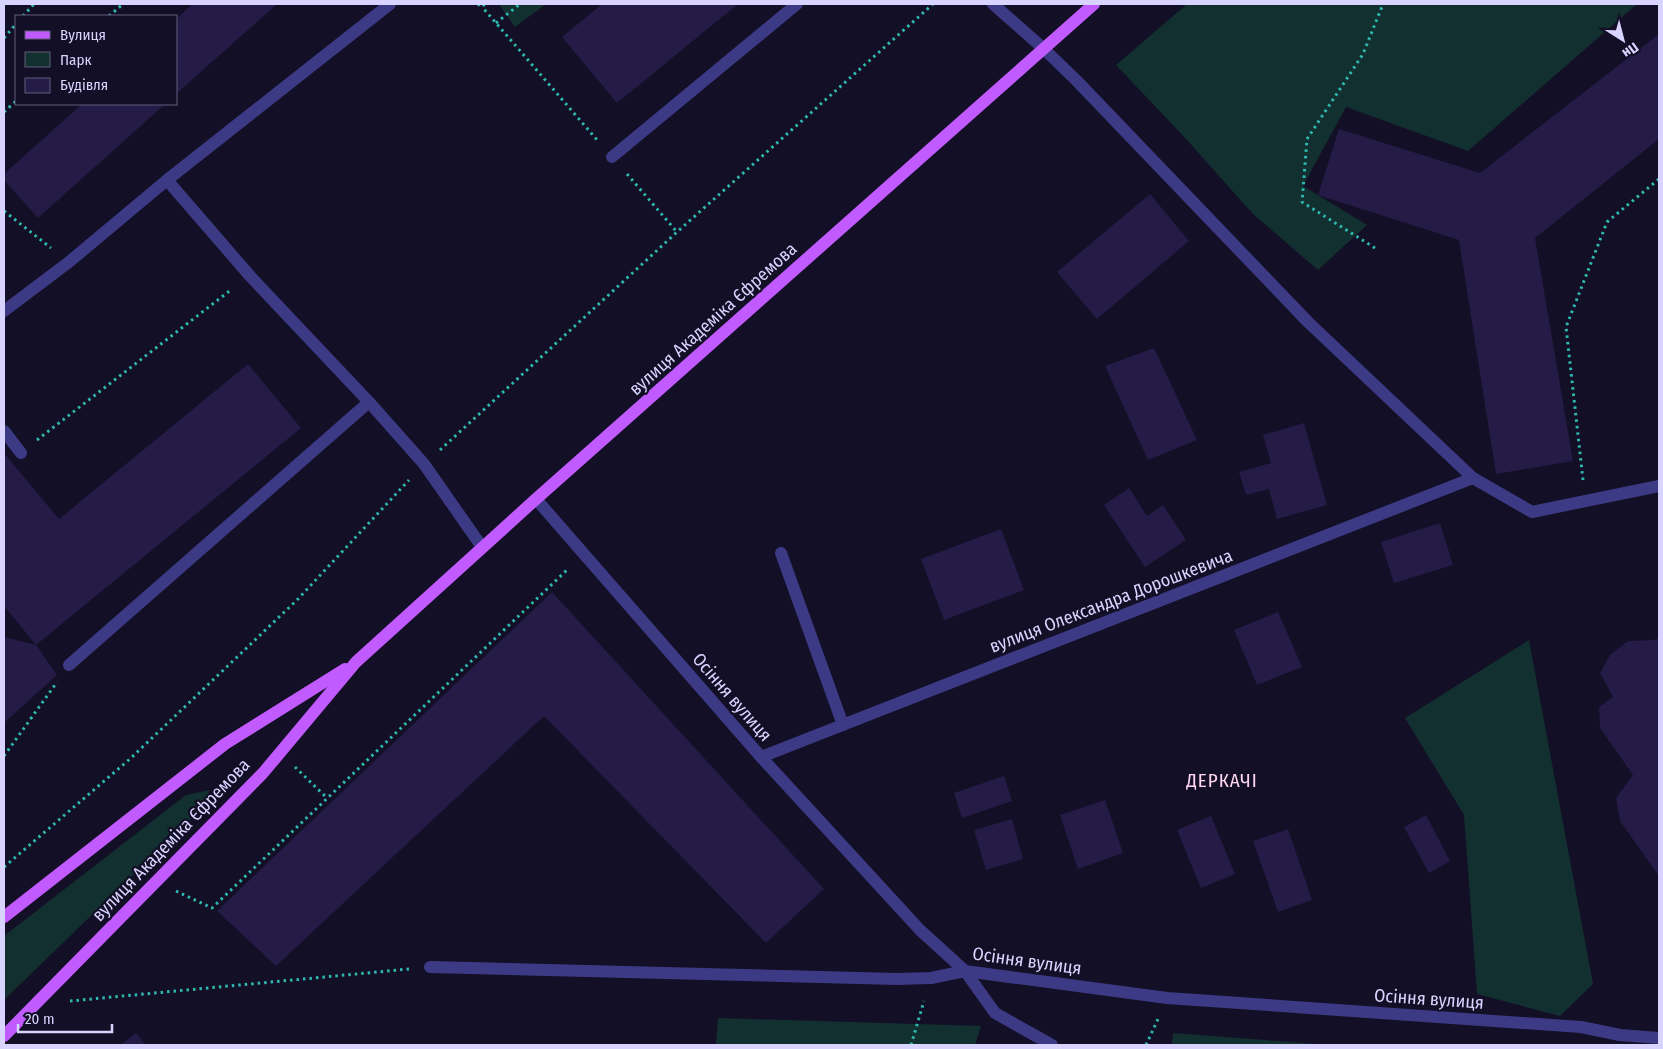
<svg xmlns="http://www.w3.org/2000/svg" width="1663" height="1049" font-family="'Fira Sans Condensed',sans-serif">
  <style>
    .green { fill: #12302f }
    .building { fill: #241b47 }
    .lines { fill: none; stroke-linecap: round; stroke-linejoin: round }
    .path { stroke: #2fb8b0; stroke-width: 3; stroke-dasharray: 2.5 4; stroke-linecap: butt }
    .minor { stroke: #3d3a85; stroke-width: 12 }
    .major { stroke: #c25bff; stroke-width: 12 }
    .labels { text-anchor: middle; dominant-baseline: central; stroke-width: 4.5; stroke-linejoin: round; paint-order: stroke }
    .street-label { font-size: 18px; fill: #d9d4ff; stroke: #130f26 }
    .neighbourhood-label { font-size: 19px; letter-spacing: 1px; fill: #ffd6f0; stroke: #130f26 }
  </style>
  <rect width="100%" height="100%" fill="#130f26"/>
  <g class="green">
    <polygon points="500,4 546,4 515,27 500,6"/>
    <polygon points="1187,4 1637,4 1468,151 1346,107 1303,186 1367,225 1318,270 1253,214 1186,139 1116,65"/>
    <polygon points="1529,640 1593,984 1560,1016 1477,994 1464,815 1405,718"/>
    <polygon points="210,790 198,812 4,1000 4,936 186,795"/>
    <polygon points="718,1018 981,1026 975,1045 716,1045"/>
    <polygon points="1173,1033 1330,1045 1172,1045"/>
  </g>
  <g class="building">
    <polygon points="193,4 277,4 176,94 176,19"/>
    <polygon points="602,4 738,4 617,103 562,37"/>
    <polygon points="1659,34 1659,139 1535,238 1573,461 1496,474 1459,240 1318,195 1339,129 1480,173"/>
    <polygon points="82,104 165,104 38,218 4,180 4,174"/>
    <polygon points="1150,194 1189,241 1097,319 1057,272"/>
    <polygon points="1154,348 1197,440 1148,460 1105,366"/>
    <polygon points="248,364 301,428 36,645 4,606 4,453 59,519"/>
    <polygon points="1304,423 1327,505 1277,519 1269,489 1246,495 1239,472 1271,463 1263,435"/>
    <polygon points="1129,488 1147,516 1163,505 1186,540 1145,567 1104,505"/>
    <polygon points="1440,523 1453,565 1394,583 1381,542"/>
    <polygon points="1001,529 1024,590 944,620 921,559"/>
    <polygon points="552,592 824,889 766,943 544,716 276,966 217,911"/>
    <polygon points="1278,612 1302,667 1257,685 1234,630"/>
    <polygon points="4,637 36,645 57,675 4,723"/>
    <polygon points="1659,638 1659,876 1620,821 1616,798 1633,775 1600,728 1599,707 1613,697 1600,673 1610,655 1628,641 1654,640"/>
    <polygon points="1004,776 1012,801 962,818 954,793"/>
    <polygon points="1105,800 1123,853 1078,869 1060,815"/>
    <polygon points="1426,815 1450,861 1429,873 1404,827"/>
    <polygon points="1211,816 1235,874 1201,888 1177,830"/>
    <polygon points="1012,819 1023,859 986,870 974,830"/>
    <polygon points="1288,829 1312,900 1278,912 1253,841"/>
    <polygon points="136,1033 146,1045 124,1045 123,1043"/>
  </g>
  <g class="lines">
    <g class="path">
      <polyline points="478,4 483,8"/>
      <polyline points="484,4 483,8 496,23 598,141"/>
      <polyline points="23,16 34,4"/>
      <polyline points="109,16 123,4"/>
      <polyline points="496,23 520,4"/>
      <polyline points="4,38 16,24"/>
      <polyline points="4,112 16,101"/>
      <polyline points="627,174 677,232"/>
      <polyline points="4,211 51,248"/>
      <polyline points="1375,248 1302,202 1307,139 1363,54 1383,4"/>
      <polyline points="37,440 232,289"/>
      <polyline points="440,450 677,232 933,4"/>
      <polyline points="1583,480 1566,327 1607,222 1659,179"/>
      <polyline points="4,756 57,682"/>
      <polyline points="295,767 327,798"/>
      <polyline points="4,867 131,758 298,599 409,480"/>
      <polyline points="176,891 212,908 568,569"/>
      <polyline points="70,1001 409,969"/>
      <polyline points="911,1045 924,1001"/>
      <polyline points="1146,1045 1158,1019"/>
    </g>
    <g class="minor">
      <polyline points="390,4 167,180 250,276 369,402 424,464 482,547"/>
      <polyline points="993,4 1044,49 1077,81 1308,322 1473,478 1532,512 1659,486"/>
      <polyline points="612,157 797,4"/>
      <polyline points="4,311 69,262 167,180"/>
      <polyline points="4,431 21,453"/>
      <polyline points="536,499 761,757 920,930 965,971 1167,998 1581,1027 1620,1035 1659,1038"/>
      <polyline points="781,553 843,725"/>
      <polyline points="69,665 369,402"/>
      <polyline points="761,757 1473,478"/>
      <polyline points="430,967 897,979 931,978 965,971 995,1013 1052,1045"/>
    </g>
    <g class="major">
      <polyline points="4,917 225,744 345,669"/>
      <polyline points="4,1036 263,773 356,662 536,499 1094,4"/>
    </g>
  </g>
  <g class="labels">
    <g class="street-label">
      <text transform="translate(713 319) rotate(-42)">вулиця Академіка Єфремова</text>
      <text transform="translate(1111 601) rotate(-21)">вулиця Олександра Дорошкевича</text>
      <text transform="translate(732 697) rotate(49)">Осіння вулиця</text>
      <text transform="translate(171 840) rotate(-46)">вулиця Академіка Єфремова</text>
      <text transform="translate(1027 961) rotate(8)">Осіння вулиця</text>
      <text transform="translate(1429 999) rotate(4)">Осіння вулиця</text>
    </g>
    <g class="neighbourhood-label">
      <text x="1222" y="780">ДЕРКАЧІ</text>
    </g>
  </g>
  <rect width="1663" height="1049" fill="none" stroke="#d9d4ff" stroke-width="10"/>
  <rect x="15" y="15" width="162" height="90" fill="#130f26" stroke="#625e7d"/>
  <rect x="25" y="31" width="25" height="8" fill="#c25bff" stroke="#625e7d"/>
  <text x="60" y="40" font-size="15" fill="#d9d4ff">Вулиця</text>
  <rect x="25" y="52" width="25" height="15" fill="#12302f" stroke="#625e7d"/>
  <text x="60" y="65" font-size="15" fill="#d9d4ff">Парк</text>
  <rect x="25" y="78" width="25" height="15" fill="#241b47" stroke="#625e7d"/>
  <text x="60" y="90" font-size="15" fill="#d9d4ff">Будівля</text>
  <g transform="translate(1623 40) rotate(144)" stroke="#130f26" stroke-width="4" paint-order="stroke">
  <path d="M0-4L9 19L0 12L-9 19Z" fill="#d9d4ff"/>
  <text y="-8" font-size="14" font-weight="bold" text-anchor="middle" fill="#d9d4ff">Пн</text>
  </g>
  <path d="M18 1024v8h94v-8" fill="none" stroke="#d9d4ff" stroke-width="2.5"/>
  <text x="25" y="1024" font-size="15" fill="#d9d4ff" stroke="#130f26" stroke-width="4" paint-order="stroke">20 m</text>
</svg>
